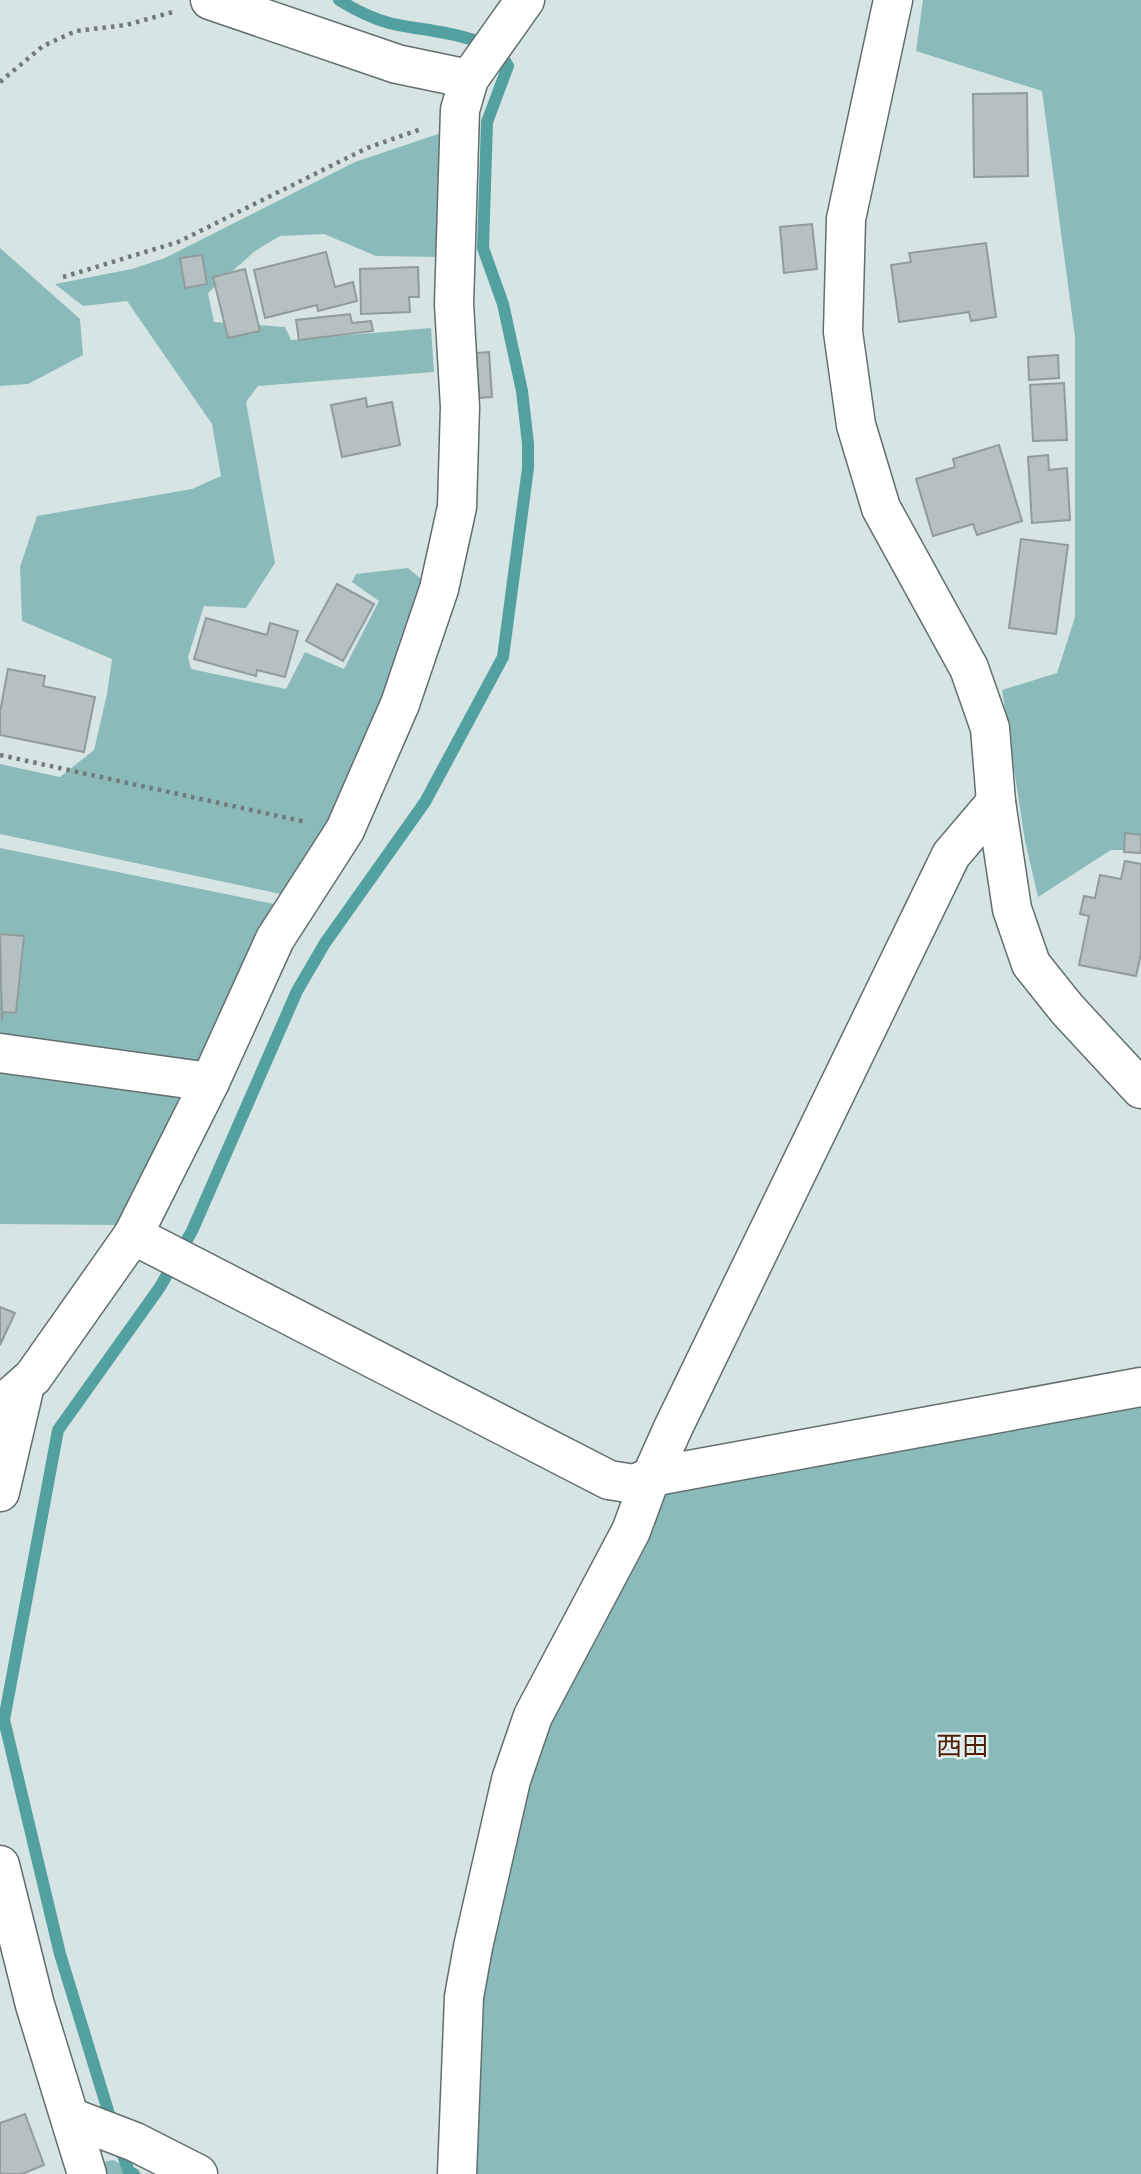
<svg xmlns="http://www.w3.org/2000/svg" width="1141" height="2174" font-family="'Fira Sans Condensed','Noto Sans JP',sans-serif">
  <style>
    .green { fill: #8abbba }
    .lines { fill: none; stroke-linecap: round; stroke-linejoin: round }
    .stream { stroke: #52a09f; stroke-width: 12 }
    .building { fill: #b5c1c1; stroke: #909c9c; stroke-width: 2 }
    .minor-casing { stroke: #636e6e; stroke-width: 41 }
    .path { stroke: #717a7a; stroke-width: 4.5; stroke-dasharray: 3.5 5; stroke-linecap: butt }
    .minor { stroke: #fff; stroke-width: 38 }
    .labels { text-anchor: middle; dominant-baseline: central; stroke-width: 5; stroke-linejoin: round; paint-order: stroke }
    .neighbourhood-label { font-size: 26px; fill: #4e1f06; stroke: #e4f1f1 }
  </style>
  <rect width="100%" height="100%" fill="#d7e4e4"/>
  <g class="green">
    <polygon points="923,0 1141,0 1141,850 1111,850 1038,897 1025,841 1002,690 1057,673 1075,617 1075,337 1042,91 916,51"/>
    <polygon points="450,130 440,257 376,256 324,234 280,236 255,251 208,293 214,322 285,327 291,340 431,328 434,372 258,386 246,402 275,563 246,608 204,606 188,657 191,669 286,689 305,652 344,669 379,601 352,582 356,574 408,568 427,584 365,747 290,896 0,834 0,764 60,777 94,750 107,694 112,659 22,621 20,567 37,516 192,489 221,476 212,424 127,301 83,306 55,284 132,269 165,258 355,162"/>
    <polygon points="0,248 80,319 83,355 28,384 0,386"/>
    <polygon points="0,848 279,905 117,1225 0,1224"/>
    <polygon points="1141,1399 1141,2174 469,2174 479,2001 540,1725 656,1491"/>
    <polygon points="113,2160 142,2174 74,2174 72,2169"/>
  </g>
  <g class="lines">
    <g class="stream">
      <path d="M 113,2127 L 60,1954 L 4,1720 L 58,1430 L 160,1287 L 192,1231 L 297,991 L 325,943 L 425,802 L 503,657 L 528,468 L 528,444 L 522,391 L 503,304 L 483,248 L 487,122 L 508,66 C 490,31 423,32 389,23 C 371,18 355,10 339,0"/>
      <polyline points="119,2144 129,2172 134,2174"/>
    </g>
  </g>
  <g class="building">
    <polygon points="1027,93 1028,176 974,177 973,94"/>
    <polygon points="812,224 817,269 784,273 780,227"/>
    <polygon points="986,243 996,317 971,321 969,312 899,322 891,265 911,262 909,253"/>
    <polygon points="326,252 335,287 353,282 357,301 318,311 317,305 265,318 254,270"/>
    <polygon points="202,255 207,284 185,288 180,258"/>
    <polygon points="418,267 419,297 409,297 410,312 361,314 360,269"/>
    <polygon points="245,269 260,331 228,338 213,277"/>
    <polygon points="350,314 352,323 371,321 373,331 299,340 296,320"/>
    <polygon points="489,352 492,397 479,398 476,353"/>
    <polygon points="1058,355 1059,378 1029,380 1028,357"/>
    <polygon points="1064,383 1067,440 1033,441 1030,385"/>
    <polygon points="366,398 367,407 392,402 400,445 342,457 331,405"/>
    <polygon points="999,445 1022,521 977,535 973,524 933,536 916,479 955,467 953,459"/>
    <polygon points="1048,455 1049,470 1067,468 1070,520 1032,523 1028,457"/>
    <polygon points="1021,539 1068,545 1056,634 1009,628"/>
    <polygon points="337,584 374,604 343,661 306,641"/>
    <polygon points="206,618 267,635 270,623 298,631 285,677 257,670 256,676 194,659"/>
    <polygon points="8,669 45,676 43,686 95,697 84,752 0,735 0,712"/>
    <polygon points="1125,833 1141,835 1141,853 1124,852"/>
    <polygon points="1125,861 1141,864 1141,954 1136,976 1079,965 1089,916 1080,914 1084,896 1095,898 1100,875 1121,879"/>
    <polygon points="0,934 24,936 16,1013 3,1012 2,1021"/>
    <polygon points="0,1307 15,1313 0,1345"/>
    <polygon points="25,2114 44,2165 22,2174 0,2174 0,2123"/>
  </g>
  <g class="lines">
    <g class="minor-casing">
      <g id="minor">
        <polyline points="210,0 397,64 469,79"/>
        <polyline points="893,0 846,219 843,332 856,425 881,508 969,668 990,728 996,802 1012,909 1031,964 1067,1009 1141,1089"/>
        <polyline points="0,1053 210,1082"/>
        <polyline points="133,1235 609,1480 634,1484 651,1477 1141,1387"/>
        <polyline points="0,1406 33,1377 133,1235 210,1082 275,939 345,830 400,704 439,589 457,507 460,407 454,304 460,110 469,79 525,0"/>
        <polyline points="0,1492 25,1385"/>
        <polyline points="0,1865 35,2005 87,2174"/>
        <polyline points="70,2117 135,2142 198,2174"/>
        <polyline points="457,2174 464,1997 473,1947 511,1780 533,1716 631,1531 651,1477 673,1428 951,855 996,802"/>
      </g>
    </g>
    <g class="path">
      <polyline points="0,82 43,46 76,31 126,25 173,12"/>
      <polyline points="63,277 178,242 367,148 421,129"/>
      <polyline points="0,755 306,822"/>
    </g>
    <use href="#minor" class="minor"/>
  </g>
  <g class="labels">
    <g class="neighbourhood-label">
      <text x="962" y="1746">西田</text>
    </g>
  </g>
</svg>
